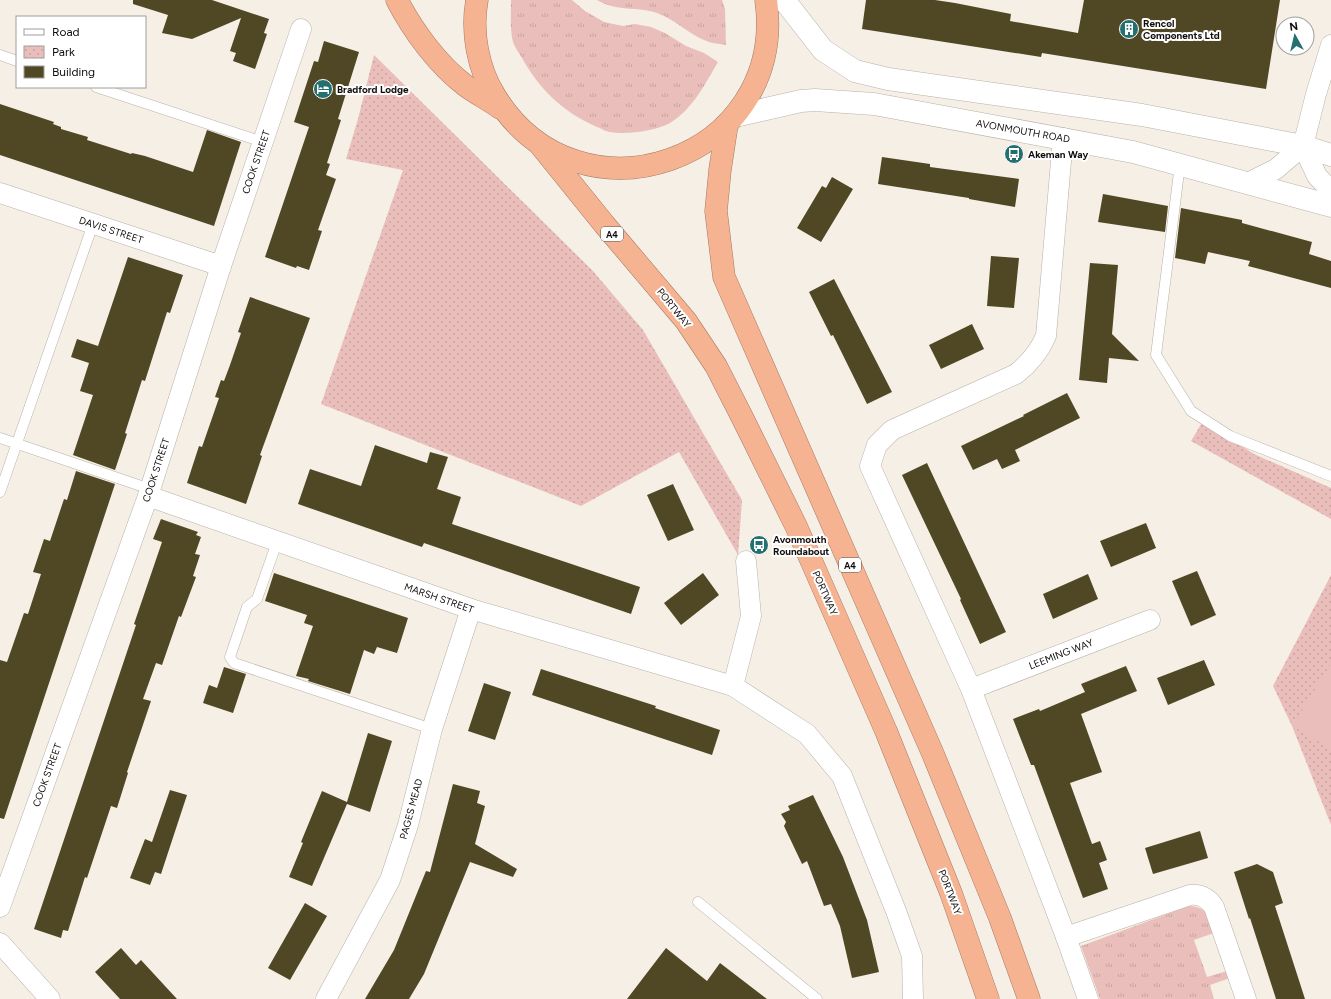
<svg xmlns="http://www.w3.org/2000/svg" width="1331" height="999" font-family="Figtree,sans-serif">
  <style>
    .grass { fill: url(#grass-tufts) }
    .park { fill: url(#park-dots) }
    .pitch { fill: #eabfbb }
    .building { fill: #504824 }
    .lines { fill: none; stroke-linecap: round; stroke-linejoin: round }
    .lane-casing { stroke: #b8b1a9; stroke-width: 11 }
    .street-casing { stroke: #b8b1a9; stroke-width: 21 }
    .secondary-casing { stroke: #b8b1a9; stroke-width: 23 }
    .highway-casing { stroke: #a57963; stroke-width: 23 }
    .lane { stroke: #fff; stroke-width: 10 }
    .street { stroke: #fff; stroke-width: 20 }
    .secondary { stroke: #fff; stroke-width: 22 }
    .highway { stroke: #f5b392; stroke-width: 22 }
    .labels { text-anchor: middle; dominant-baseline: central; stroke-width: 4; stroke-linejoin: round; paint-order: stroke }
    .shield { fill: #fff; stroke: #585654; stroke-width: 1 }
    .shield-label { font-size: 9px; font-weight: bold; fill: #100d0b }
    .poi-label { font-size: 10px; font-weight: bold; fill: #100d0b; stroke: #fff; text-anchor: start }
    .street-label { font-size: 10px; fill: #100d0b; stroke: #fff }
  </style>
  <defs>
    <pattern id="grass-tufts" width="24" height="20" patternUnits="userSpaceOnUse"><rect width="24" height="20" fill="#eabfbb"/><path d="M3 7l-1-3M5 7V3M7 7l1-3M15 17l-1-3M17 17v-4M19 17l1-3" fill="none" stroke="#c8a39f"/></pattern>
    <pattern id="park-dots" width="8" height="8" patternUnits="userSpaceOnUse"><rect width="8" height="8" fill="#eabfbb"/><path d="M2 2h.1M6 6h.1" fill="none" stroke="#c8a39f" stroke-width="1.8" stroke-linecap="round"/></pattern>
  </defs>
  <rect width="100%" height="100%" fill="#f6efe6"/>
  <g class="grass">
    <path d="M 511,0 L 572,0 L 585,11 L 604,22 L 623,26 L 635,24 L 651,27 L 665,33 L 686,46 L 704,53 L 718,62 C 705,84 693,109 670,123 C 655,131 627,135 610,132 C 606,132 601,128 597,127 C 563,112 540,90 522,58 C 519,53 515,48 513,42 C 510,32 511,11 511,0 Z"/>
    <path d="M 597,0 L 722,0 L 725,9 L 726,45 C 722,44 717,44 713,43 C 692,38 677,20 657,13 C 637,6 616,12 597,0 Z"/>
    <path d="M 1189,906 C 1209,907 1208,917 1214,933 L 1194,940 L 1207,977 L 1227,971 L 1230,978 L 1210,985 L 1214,999 L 1100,999 L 1081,946 Z"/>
  </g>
  <g class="park">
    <polygon points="374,55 593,271 643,330 742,500 738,555 679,452 581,506 321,404 403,170 346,159 358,119"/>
    <polygon points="1203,421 1254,454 1331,488 1331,519 1191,441"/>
    <polygon points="1331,575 1331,825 1292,726 1273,686"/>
  </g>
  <polygon class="pitch" points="1331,664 1331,749 1292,726"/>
  <g class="building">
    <polygon points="133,0 212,0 269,19 264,33 267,34 255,69 233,61 236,53 230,51 241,18 192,39 162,33 168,15 133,4"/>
    <polygon points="866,0 935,0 955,3 1011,14 1010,21 1078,33 1084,0 1280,0 1266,89 1042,53 1041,57 862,29"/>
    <polygon points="324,41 359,52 338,119 341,120 327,163 330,164 326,175 336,179 318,230 322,231 309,270 297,266 296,268 265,257 309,127 294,122 314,61 318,62"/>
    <polygon points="0,104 54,122 53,124 61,127 61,129 88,137 87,140 131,154 132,153 145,156 193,172 207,130 241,142 214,226 0,155"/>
    <polygon points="882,157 930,164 930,167 1019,179 1015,207 969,199 969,198 878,184"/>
    <polygon points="832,177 853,189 821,242 797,228 822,186 826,188"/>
    <polygon points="1103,194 1168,206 1165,232 1098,222"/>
    <polygon points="1181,208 1242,220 1242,223 1312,242 1309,254 1331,261 1331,288 1248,266 1250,261 1208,252 1205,264 1175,258"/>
    <polygon points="991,256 1019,258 1014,308 987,306"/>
    <polygon points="128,257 183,275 170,313 167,312 145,381 142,380 125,433 127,434 115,470 73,455 93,395 80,391 89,363 71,357 77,339 98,346"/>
    <polygon points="1090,263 1118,265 1112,334 1139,361 1109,358 1107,383 1079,380"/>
    <polygon points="834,279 892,392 867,404 833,335 831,336 809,292"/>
    <polygon points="250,297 310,318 260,455 262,456 246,504 187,483 199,446 202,447 219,398 215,397 221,380 224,381 230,365 241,333 238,332"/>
    <polygon points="972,324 984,349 941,369 929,345"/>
    <polygon points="1067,393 1080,418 1015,450 1020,461 1002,469 997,459 973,470 961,446 1024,416 1023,415"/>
    <polygon points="375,445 427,463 430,452 448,457 437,489 461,497 452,524 640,587 631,614 424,543 422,547 298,504 310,469 361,486"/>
    <polygon points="927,463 1006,632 980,644 960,600 961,599 902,475"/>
    <polygon points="76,471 115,484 4,819 0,818 0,660 7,662 24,613 28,614 41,574 33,572 44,539 50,541 64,499 67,500"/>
    <polygon points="673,484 694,530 668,541 647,495"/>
    <polygon points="161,519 198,532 196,535 201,537 195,554 200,555 193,576 196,577 181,617 179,616 162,665 156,663 143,699 151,701 127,772 128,773 117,808 111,806 87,878 85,877 68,931 63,930 61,938 34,929 136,625 134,624 162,542 153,539"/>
    <polygon points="1146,523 1156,548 1111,567 1100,541"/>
    <polygon points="1197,571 1216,615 1191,626 1172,581"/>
    <polygon points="274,573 408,618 397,653 377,647 374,654 364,650 350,694 308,681 309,679 296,676 313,626 304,623 307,615 265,601"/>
    <polygon points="703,573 719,595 681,625 664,603"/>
    <polygon points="1088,574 1098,599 1053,619 1043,594"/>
    <polygon points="1204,660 1215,685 1168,705 1157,678"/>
    <polygon points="1126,666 1137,691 1081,714 1102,772 1070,783 1092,844 1100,841 1107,860 1099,863 1108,889 1083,898 1034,765 1031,765 1013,719 1039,709 1040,711 1085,692 1081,684"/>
    <polygon points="224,667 246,674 233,713 203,703 209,685 217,688"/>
    <polygon points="541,669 656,706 655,708 720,730 712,755 532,695"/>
    <polygon points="484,683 511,692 495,740 468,731"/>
    <polygon points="368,733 392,741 370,812 347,804 312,886 289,877 303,843 301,842 322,791 347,802"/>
    <polygon points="453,784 480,791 477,803 485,806 475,844 517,869 513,877 470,862 424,974 409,999 365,999 394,950 426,871 430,872"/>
    <polygon points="170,790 187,795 161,874 155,872 150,885 130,878 145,839 152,842"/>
    <polygon points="813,795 843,857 867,920 879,972 852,978 840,926 831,904 824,906 807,861 802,864 784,826 786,822 781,814 790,810 788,806"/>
    <polygon points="1200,831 1208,858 1153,874 1145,848"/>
    <polygon points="1257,864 1273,872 1283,903 1275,906 1305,999 1276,999 1250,918 1249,919 1234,872"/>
    <polygon points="305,903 327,916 290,980 268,968"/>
    <polygon points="121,948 136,965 141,960 177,999 120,999 95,972"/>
    <polygon points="666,948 707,981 720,963 767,999 627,999"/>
  </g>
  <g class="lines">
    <g class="lane-casing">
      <g id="lane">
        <polyline points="0,55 17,61"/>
        <polyline points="96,87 263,142"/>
        <polyline points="1180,164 1156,355 1191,411 1230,436 1331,476"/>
        <polyline points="0,438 150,489"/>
        <polyline points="0,492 93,224"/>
        <polyline points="277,542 257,599 247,607 230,657 234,663 432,729"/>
        <polyline points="698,902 817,999"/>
      </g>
    </g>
    <g class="street-casing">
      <g id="street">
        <path d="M 1063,138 L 1046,336 C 1039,352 1030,363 1016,374 L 892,430 L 877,445 L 870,466 L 971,689 L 1066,937 L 1088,999"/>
        <polyline points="1303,146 1317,176 1331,191"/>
        <polyline points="1248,183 1276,169 1303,146 1316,94 1331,45"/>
        <polyline points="0,193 221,266"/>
        <polyline points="148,496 471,609 733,686"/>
        <polyline points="746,561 751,616 733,686 807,734 842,776 896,911 912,956 913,999"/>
        <polyline points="971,689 1150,620"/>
        <polyline points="0,907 148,496 221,266 301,29"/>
        <path d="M 1066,937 L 1190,895 C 1201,894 1208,898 1214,907 L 1246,999"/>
        <polyline points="0,943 50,999"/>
        <polyline points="326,999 390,880 408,825 432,729 471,609"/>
      </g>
    </g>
    <g class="secondary-casing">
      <g id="secondary">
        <polyline points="784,0 823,50 855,71 888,79 1142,115 1303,146 1331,155"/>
        <polyline points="735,116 801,101 815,100 874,104 1133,152 1331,206"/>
      </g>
    </g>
    <g class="highway-casing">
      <g id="highway">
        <path d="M 397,0 C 413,31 438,65 466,86 C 477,94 489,100 500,108"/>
        <path d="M 477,0 C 471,32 478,69 495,96 C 579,233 788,160 766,0"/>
        <polyline points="727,124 720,170 716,211 724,277 933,754 1000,918 1029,999"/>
        <polyline points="541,146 604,224 686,321 716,366 742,417 796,526 886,731 951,893 988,999"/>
      </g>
    </g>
    <use href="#lane" class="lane"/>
    <use href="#street" class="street"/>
    <use href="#secondary" class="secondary"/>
    <use href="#highway" class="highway"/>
  </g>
  <defs>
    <g id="building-disc" transform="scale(1)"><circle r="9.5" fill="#246f6f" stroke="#fff"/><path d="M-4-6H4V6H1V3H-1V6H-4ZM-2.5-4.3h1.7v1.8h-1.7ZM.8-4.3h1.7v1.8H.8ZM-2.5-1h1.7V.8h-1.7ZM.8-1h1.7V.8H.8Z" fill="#fff"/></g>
    <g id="hotel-disc" transform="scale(1)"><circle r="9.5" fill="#246f6f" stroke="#fff"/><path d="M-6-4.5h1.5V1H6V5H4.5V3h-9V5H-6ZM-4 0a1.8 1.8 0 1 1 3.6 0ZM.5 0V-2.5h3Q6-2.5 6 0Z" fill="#fff"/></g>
    <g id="bus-disc" transform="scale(1)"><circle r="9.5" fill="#246f6f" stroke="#fff"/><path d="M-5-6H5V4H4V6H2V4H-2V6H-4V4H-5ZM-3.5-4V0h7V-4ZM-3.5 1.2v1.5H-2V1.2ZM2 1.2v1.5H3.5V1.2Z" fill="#fff"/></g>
  </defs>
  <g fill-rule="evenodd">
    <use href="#building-disc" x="1129" y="29"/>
    <use href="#hotel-disc" x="323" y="89"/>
    <use href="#bus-disc" x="1014" y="154"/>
    <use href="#bus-disc" x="759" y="545"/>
  </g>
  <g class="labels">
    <g class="shield">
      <rect x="601" y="227" width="22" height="14" rx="3"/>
      <rect x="839" y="558" width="22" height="14" rx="3"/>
    </g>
    <g class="shield-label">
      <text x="612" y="234">A4</text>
      <text x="850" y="565">A4</text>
    </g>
    <g class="poi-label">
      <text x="1143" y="23">Rencol<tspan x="1143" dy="12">Components Ltd</tspan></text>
      <text x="337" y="89">Bradford Lodge</text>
      <text x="1028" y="154">Akeman Way</text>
      <text x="773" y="539">Avonmouth<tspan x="773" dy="12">Roundabout</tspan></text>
    </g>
    <g class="street-label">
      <text transform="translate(1023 131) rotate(10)">AVONMOUTH ROAD</text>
      <text transform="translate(256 162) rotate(-71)">COOK STREET</text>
      <text transform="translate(111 230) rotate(18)">DAVIS STREET</text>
      <text transform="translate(674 308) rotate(51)">PORTWAY</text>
      <text transform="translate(156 470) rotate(-72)">COOK STREET</text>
      <text transform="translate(825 593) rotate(66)">PORTWAY</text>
      <text transform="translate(439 598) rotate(19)">MARSH STREET</text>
      <text transform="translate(1061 654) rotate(-21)">LEEMING WAY</text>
      <text transform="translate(47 775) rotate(-70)">COOK STREET</text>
      <text transform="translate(411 809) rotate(-75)">PAGES MEAD</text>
      <text transform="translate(950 892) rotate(69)">PORTWAY</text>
    </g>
  </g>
  <rect x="16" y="16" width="130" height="72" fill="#ffffff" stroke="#9f9e9d"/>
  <rect x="24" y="29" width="20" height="6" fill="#ffffff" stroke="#9f9e9d"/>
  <text x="52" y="36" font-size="12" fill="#100d0b">Road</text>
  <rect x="24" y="46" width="20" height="12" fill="url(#park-dots)" stroke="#9f9e9d"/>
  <text x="52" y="56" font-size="12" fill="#100d0b">Park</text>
  <rect x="24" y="66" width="20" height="12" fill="#504824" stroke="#9f9e9d"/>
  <text x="52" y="76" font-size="12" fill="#100d0b">Building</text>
  <g transform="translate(1295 36) rotate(352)"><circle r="19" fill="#ffffff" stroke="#9f9e9d"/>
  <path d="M0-3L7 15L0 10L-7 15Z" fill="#246f6f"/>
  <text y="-6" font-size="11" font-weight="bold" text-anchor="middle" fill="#100d0b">N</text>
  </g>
</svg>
